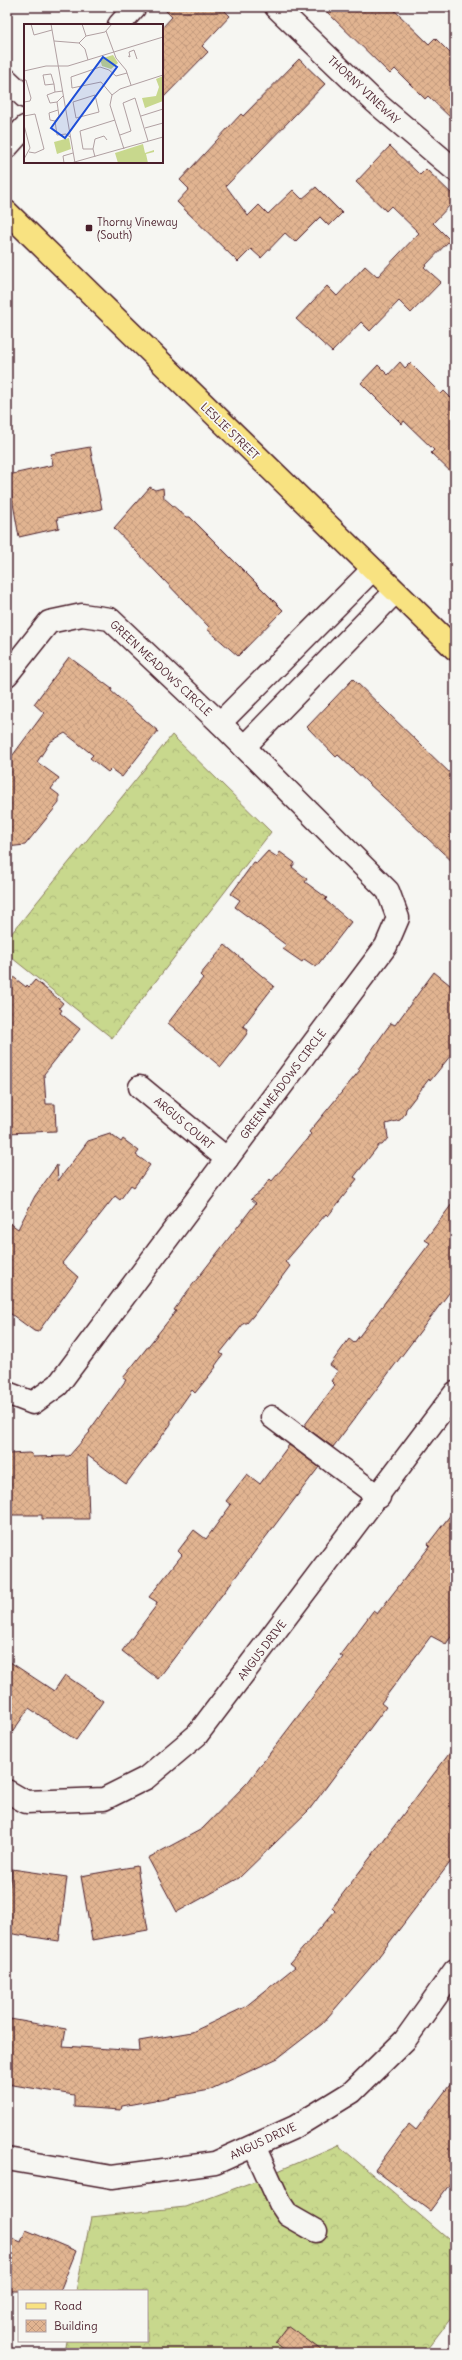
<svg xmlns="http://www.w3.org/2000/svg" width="462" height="2360" font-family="Delius,sans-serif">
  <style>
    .forest { fill: url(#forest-crowns); stroke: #897c5c }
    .building { fill: url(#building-cross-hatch); stroke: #4a1f2b }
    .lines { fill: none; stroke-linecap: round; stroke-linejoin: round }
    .minor-casing { stroke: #4a1f2b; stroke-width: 25 }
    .major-casing { stroke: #4a1f2b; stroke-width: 25 }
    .minor { stroke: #f6f6f2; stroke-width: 22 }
    .major { stroke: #f8e281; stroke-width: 22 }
    .poi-dot { fill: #4a1f2b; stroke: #f6f6f2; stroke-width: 1.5 }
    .labels { text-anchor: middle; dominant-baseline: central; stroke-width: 3.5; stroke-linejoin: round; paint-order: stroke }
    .street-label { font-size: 11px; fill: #4a1f2b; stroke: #f6f6f2 }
    .poi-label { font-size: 11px; fill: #4a1f2b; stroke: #f6f6f2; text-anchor: start }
    .inset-road { fill: none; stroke: #b1a0a2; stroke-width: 1 }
    .view { fill: #1d4ed8; fill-opacity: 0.15; stroke: #1d4ed8; stroke-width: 2 }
    .inset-edge { fill: none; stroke: #4a1f2b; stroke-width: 2 }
  </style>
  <defs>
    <pattern id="forest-crowns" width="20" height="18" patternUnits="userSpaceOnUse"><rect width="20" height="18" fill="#c8d88d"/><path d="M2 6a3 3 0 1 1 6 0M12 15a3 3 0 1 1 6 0" fill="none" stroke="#adb97a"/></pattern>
    <pattern id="building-cross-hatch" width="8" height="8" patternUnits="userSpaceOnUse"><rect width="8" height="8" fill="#e1b491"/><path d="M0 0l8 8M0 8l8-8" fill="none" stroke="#c39a7d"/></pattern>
  </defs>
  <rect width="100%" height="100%" fill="#f6f6f2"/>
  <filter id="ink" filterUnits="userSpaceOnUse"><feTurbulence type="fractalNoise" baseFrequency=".025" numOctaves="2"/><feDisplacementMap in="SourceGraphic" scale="8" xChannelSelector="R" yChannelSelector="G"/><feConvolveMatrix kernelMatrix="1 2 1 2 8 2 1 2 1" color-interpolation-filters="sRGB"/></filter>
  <g filter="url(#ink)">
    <g class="forest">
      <polygon points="172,735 271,832 112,1038 7,954 7,939"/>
      <polygon points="338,2145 455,2245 455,2313 424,2353 64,2353 66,2341 147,2341 147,2291 76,2291 91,2217 185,2207 255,2181"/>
    </g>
    <g class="building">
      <polygon points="162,7 221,7 230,16 202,46 208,52 162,99 162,28 172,17"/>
      <polygon points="322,7 391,7 429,44 435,38 455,58 455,122 428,96 425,99 395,69 390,74"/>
      <polygon points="299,59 325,84 226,186 248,216 259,205 268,214 293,190 302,199 316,187 342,213 329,226 320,217 295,242 285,233 261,258 251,249 238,262 177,202 189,189 180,180 241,114 243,116"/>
      <polygon points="390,146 420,175 426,169 455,197 455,200 433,223 450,240 424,267 441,282 411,313 399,301 370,331 361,322 332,352 296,319 327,286 337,296 365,266 377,277 419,233 391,206 386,211 356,182"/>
      <polygon points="400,362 405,368 410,363 441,394 444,391 455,402 455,476 431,453 434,450 404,421 402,424 361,383 378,365 388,375"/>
      <polygon points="90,447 102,509 57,518 59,528 19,537 8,475 53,465 51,454"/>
      <polygon points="150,487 155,490 163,488 164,498 186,517 190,517 283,610 238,656 207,629 209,627 114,528"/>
      <polygon points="69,657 112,689 111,691 158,731 122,777 111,769 108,772 90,758 93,755 65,733 50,742 37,762 59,778 51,789 59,795 59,803 25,845 7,847 7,763 44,713 34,704"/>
      <polygon points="353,679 455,778 455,864 338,755 336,757 307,727"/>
      <polygon points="268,851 277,857 280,852 295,863 292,867 307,879 305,882 327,898 325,900 351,922 316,967 304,959 302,962 283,949 286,945 235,907 240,900 231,894 254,862 257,863"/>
      <polygon points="225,945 274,986 243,1026 248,1030 246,1035 221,1067 168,1023 203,978 200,975"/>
      <polygon points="7,972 26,987 27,985 29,987 35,980 63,1003 59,1008 62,1010 60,1013 80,1029 44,1074 46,1104 55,1104 56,1131 7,1133"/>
      <polygon points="434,972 455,989 455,1050 430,1081 429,1079 406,1109 405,1114 400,1120 386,1124 388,1138 382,1145 379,1145 354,1177 357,1179 328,1216 326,1214 285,1262 290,1266 253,1316 247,1323 244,1323 220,1353 223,1355 215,1366 216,1367 195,1393 192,1390 171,1420 171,1424 126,1484 87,1455 89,1519 42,1519 42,1515 7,1515 7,1454 29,1453 32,1454 33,1457 69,1456 90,1432 89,1431 126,1380 123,1378 176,1311 174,1310 187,1292 256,1203 251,1199 260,1192 270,1179 272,1181 311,1134 309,1132 360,1070 358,1069 391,1023 395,1025"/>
      <polygon points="110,1134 121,1142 123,1139 139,1151 136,1155 150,1165 134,1187 131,1185 120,1200 115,1196 62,1263 78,1277 38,1332 34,1331 7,1311 7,1221 18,1229 35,1196 57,1165 58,1181 88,1141"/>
      <polygon points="455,1200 455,1285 333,1447 304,1426 335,1385 331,1381 338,1371 330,1365 349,1339 354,1343 430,1243 425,1240"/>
      <polygon points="289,1445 319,1467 158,1679 122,1651 156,1606 157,1602 149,1597 182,1555 178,1551 194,1530 206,1539 231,1505 226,1501 247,1474 260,1484"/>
      <polygon points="455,1509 455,1631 446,1644 431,1636 381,1703 386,1707 309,1810 239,1878 177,1912 148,1858 202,1829 248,1782 343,1657 340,1655 373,1611 377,1614 430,1546 428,1544"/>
      <polygon points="7,1660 54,1691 65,1675 103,1701 76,1740 29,1708 7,1740"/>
      <polygon points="455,1746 455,1856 370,1968 322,2024 278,2058 209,2090 122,2106 121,2110 74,2107 74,2095 7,2084 7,2037 10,2019 66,2029 63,2046 140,2051 139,2041 192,2032 245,2007 295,1967 290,1963 335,1911 332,1908"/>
      <polygon points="137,1866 148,1930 92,1940 81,1876"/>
      <polygon points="12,1869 67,1877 59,1941 7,1933 7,1903"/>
      <polygon points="455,2078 455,2177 430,2211 375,2170 409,2124 416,2130"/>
      <polygon points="26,2230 76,2251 60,2291 7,2291 7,2236 21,2242"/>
      <polygon points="288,2326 325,2353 288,2353 275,2343"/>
    </g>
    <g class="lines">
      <g class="minor-casing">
        <g id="minor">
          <polyline points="276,7 375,102 455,170"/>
          <polyline points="119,25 135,7"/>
          <polyline points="7,80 25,97"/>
          <polyline points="7,147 25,127"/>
          <polyline points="7,675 49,622 82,615 110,619 220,723 388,891 398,918 386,946 58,1385 33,1403 7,1393"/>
          <polyline points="220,723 372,570"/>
          <polyline points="244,747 395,592"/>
          <polyline points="140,1087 227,1159"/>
          <polyline points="272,1417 379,1497"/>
          <polyline points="7,1791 26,1802 104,1799 146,1778 197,1735 455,1393"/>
          <polyline points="254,2146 280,2203 288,2215 316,2231"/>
          <polyline points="7,2159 112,2177 215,2163 295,2127 352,2092 405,2040 455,1970"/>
        </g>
      </g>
      <g class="major-casing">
        <polyline id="major" points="7,212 455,649"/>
      </g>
      <use href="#minor" class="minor"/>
      <use href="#major" class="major"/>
    </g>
  </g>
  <rect class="poi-dot" x="85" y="224" width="8" height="8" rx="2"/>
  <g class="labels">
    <g class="street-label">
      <text transform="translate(364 90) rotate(43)">THORNY VINEWAY</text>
      <text transform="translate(230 431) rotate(44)">LESLIE STREET</text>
      <text transform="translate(161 668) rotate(43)">GREEN MEADOWS CIRCLE</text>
      <text transform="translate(283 1084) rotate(-53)">GREEN MEADOWS CIRCLE</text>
      <text transform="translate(184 1123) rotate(40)">ARGUS COURT</text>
      <text transform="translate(262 1650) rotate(-53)">ANGUS DRIVE</text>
      <text transform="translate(263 2141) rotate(-25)">ANGUS DRIVE</text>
    </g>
    <g class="poi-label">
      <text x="97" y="222">Thorny Vineway<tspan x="97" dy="13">(South)</tspan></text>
    </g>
  </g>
  <g transform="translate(24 24)">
    <rect width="139" height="139" fill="#f6f6f2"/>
    <path d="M 89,31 L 94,39 L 87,45 L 78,42 L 76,35 ZM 139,52 L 139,77 L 121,84 L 118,74 L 132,72 L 135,63 L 132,55 ZM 45,114 L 47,125 L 33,130 L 30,118 ZM 119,120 L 121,129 L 130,126 L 130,128 L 122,130 L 124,139 L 94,139 L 91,129 Z" fill="#c8d88d"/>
    <path class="inset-road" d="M 7,0 L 10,11 L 28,6M 27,0 L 51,139M 58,0 L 62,12M 82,7 L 92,34 L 102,46 L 107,61M 30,17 L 55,19 L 61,25 L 64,36M 55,19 L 62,12 L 81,8 L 88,0M 104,32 L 106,33 L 105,28 L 110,26 L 113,35M 0,47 L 22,42 L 44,42 L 139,13M 0,56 L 2,56 L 7,74 L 6,77 L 0,78M 30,60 L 21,61 L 19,51 L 27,50 L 30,60 L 31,68 L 39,67M 31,68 L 23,71 L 26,79 L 33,78M 71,71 L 75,88 L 52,94 L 49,78 ZM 88,71 L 77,58 L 48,64 L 47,53 L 76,43 L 85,46 L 92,52 L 103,49M 39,72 L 33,78 L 35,92 L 31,97 L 33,111 L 42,110 L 46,113M 0,92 L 11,90 L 20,125 L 11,129 L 5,128M 117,92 L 139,85M 31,97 L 26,96 L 25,89 L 34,86M 0,101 L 6,124 L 0,135M 121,104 L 139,99M 96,111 L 107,107 L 99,79 L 111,74 L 124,117M 69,125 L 71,115 L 80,112 L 83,116M 100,125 L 86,81 L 88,71 L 96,65 L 139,51M 71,133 L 69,125 L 59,125 L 56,107 L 91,96M 40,139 L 39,132 L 49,129M 47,139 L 139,113"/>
    <path class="view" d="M 79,33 L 93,43 L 41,114 L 27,104 Z"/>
    <rect width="139" height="139" class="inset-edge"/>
  </g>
  <rect width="462" height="2360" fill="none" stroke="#f6f6f2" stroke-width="24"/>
  <rect x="12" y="12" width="438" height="2336" fill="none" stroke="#4a1f2b" stroke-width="1.5" filter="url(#ink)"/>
  <rect x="18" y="2290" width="130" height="52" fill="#f6f6f2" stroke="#b1a0a2"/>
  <rect x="26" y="2303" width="20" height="6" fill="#f8e281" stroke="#b1a0a2"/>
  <text x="54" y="2310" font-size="12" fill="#4a1f2b">Road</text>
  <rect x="26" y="2320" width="20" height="12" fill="url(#building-cross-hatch)" stroke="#b1a0a2"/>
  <text x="54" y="2330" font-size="12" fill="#4a1f2b">Building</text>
</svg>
